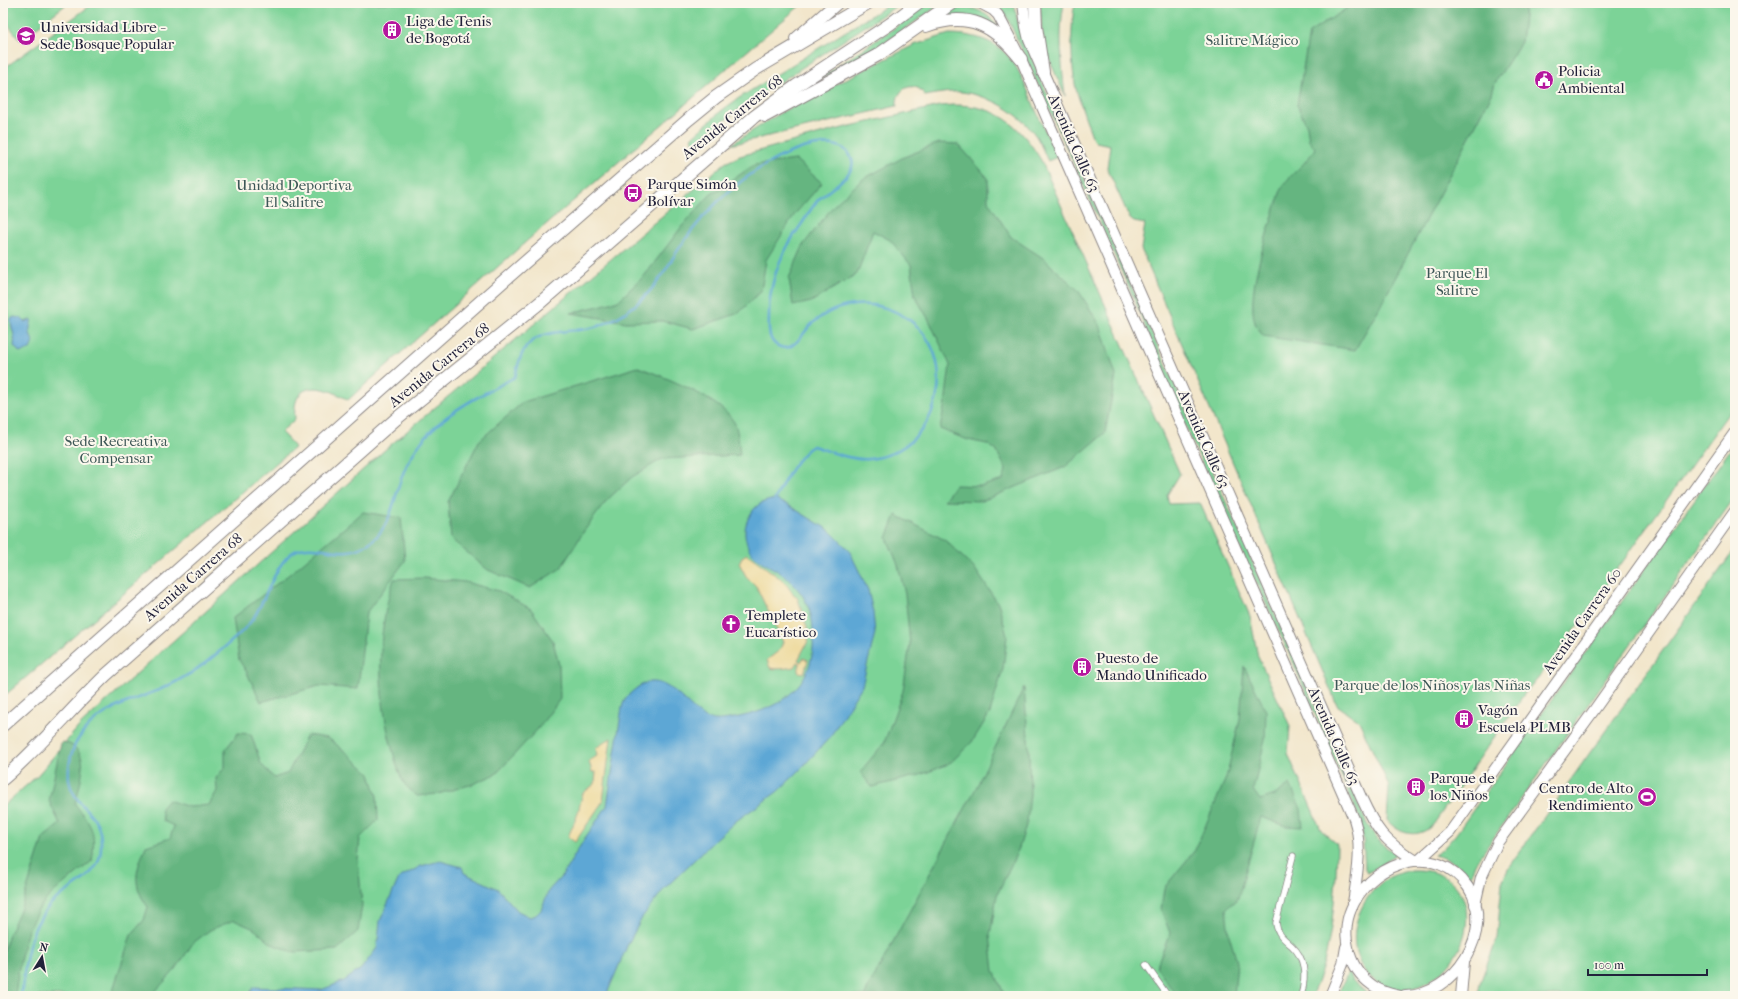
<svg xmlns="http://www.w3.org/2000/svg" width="1738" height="999" font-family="'IM FELL French Canon',serif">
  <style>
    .green { fill: #7cd397; stroke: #4f7a69 }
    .forest { fill: #65b580; stroke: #446c5e }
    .sand { fill: #eeda9e; stroke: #887e6c }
    .water { fill: #5da7d5; stroke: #406488 }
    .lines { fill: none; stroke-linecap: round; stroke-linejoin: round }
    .stream { stroke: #5da7d5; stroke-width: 2.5 }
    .pedestrian-casing { stroke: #8a8483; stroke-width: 7 }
    .secondary-casing { stroke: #8a8483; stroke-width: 12 }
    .primary-casing { stroke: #8a8483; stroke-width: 14 }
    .pedestrian { stroke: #fff; stroke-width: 5.5 }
    .secondary { stroke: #fff; stroke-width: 10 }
    .primary { stroke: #fff; stroke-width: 12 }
    .labels { text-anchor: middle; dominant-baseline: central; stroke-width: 4; stroke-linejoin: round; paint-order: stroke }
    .poi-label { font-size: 15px; fill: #22223b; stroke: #fbf7ec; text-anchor: start }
    .park-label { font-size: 15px; fill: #3d5757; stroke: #fbf7ec }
    .street-label { font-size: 15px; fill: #22223b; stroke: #fbf7ec }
  </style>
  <rect width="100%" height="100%" fill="#fbf7ec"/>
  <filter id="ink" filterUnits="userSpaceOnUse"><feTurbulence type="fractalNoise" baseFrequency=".025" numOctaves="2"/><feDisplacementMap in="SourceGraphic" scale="8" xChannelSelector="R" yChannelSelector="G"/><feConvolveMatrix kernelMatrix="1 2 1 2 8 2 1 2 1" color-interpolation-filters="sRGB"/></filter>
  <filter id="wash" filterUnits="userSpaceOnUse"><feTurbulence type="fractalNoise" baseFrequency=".012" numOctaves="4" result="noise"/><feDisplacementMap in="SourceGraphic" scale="16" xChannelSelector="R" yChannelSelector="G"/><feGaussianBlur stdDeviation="0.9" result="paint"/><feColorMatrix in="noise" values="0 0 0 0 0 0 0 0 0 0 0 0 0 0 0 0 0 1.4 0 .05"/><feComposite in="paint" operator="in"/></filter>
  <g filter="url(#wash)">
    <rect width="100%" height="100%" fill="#f2e6cb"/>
    <g class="green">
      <polygon points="3,3 68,3 20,40 3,18"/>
      <path d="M 94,3 L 803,3 L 528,240 L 348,400 C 323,384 291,379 295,419 L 281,432 L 295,447 L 3,697 L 3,69 Z"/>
      <polygon points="891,3 901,3 745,105 695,143 691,138 721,111 739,98"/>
      <polygon points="926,3 941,4 858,61 811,84 896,27"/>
      <polygon points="997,3 1014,3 1017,19 1023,38 1367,824 1380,843 1395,853 1394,857 1371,871 1367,872 1365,869 1363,838 1360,819 1289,653 1233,533 1170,391 1137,306 1062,137 1006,15"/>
      <path d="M 1040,3 L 1064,3 C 1058,34 1062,65 1065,96 L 1047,54 L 1042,31 Z"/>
      <path d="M 1075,3 L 1735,3 L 1735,404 L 1552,661 L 1525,693 L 1433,825 C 1430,827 1426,831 1422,832 C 1409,837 1395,830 1387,820 L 1389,786 L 1359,721 L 1337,705 L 1141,249 L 1145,224 L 1134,222 L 1130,219 L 1107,168 L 1110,145 L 1096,142 L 1093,139 C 1087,122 1081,106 1076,89 C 1071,68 1070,24 1075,3 Z"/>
      <path d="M 965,7 C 981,9 991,16 1000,30 L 940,18 L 953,10 Z"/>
      <path d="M 949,34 C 967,34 988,38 1002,50 C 1020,65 1028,93 1038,115 C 1044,129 1051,143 1057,157 L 1048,161 C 1044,153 1041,144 1036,136 C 1019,112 991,96 962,92 C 950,91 937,94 925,96 C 917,79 895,87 897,106 L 730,145 L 782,112 L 822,91 L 914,45 Z"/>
      <path d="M 953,105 C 997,105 1019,124 1041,160 L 1180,474 L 1167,495 L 1169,504 L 1200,503 L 1250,616 L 1258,657 L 1290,726 L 1288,754 L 1321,830 L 1337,844 C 1336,890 1333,954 1311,996 L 3,996 L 3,806 L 37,776 L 81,724 L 387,448 L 725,163 L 740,156 L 846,127 L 940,106 Z"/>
      <path d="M 1735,443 L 1735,497 L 1475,864 L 1469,880 C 1461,865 1450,859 1434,855 L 1442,850 L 1456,834 Z"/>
      <polygon points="1735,549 1735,996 1478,996 1480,983 1497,938 1502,882 1510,865"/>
      <path d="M 1411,870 C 1483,867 1481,951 1429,981 C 1421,986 1410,990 1401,990 C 1389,989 1376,983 1368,975 C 1342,946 1356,898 1388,878 C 1395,874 1404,872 1411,870 Z"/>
      <polygon points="1349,971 1353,981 1370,996 1337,996"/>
    </g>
    <g class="forest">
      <path d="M 1355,3 L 1567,3 L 1525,9 L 1521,42 L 1495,83 L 1492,94 L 1381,305 L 1355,350 L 1263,336 C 1261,332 1257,328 1255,323 C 1245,290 1271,223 1281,190 C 1287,175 1306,166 1315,148 L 1309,141 L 1307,126 L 1297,105 L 1309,33 Z"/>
      <polygon points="939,143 958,144 988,178 988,201 1011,237 1043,258 1078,290 1100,325 1116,375 1105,433 1065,467 982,501 944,500 955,485 982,486 1003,480 1006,469 996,450 987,444 968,440 940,429 946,397 950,365 929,320 915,296 911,265 890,240 873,231 857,274 811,302 793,306 789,278 804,244 834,205 863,179 904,157"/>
      <polygon points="796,160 822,183 795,214 766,260 761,291 739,313 693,329 663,321 626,322 571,313 618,301 645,275 683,225 710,195 754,165"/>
      <path d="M 638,367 C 665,377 719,398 734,422 C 738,428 739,447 740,455 L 662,459 L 632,477 L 607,500 L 584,531 L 561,568 L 530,588 L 488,570 L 451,539 L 448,502 L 479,441 L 523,402 Z"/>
      <polygon points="363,512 401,518 405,561 366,613 358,689 319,686 261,702 246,671 239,660 233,618 292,572"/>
      <polygon points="896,515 945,540 975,569 999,605 1007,636 1003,669 990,713 972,742 949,764 920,775 872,787 860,772 884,743 903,691 910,644 905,594 898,565 887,538"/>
      <path d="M 424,578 L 465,582 L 499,591 L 531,609 L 553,641 L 559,665 L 560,699 L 537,730 L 496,774 L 473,784 L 438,794 L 417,796 C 413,792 407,788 404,783 C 398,772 395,759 392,748 C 377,694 376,632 394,579 Z"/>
      <polygon points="1244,666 1266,711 1265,740 1253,790 1260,800 1275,795 1290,784 1301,809 1303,827 1286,826 1261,817 1238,898 1226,909 1229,935 1237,962 1234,996 1177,996 1156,967 1170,933 1161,910 1164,888 1195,850 1226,778 1240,719"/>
      <polygon points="1024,687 1029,749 1030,794 1027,822 1019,848 997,895 990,935 994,971 1005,996 865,996 867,990 976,788"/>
      <path d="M 238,733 L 251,734 L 261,764 L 274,778 L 288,773 L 307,735 L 328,738 L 346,752 L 370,774 L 377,796 L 378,820 L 360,838 L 358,860 L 362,905 L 358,931 L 337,950 L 293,952 L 272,944 L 254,929 L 234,920 L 210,930 L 193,943 L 176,969 L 151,996 L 111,996 L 131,935 L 144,920 L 148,907 C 131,884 136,870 146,846 L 170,838 L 174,826 L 163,821 L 161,808 L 168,800 L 189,807 L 209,805 L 217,791 L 216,778 L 225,767 L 225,750 Z"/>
      <path d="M 64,742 C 94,751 80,782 75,804 C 93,827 96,832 92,861 C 79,872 66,881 54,892 C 24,918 20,959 15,996 L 3,996 L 3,953 L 9,934 L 21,908 L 43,838 L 60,824 L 49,801 L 61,743 Z"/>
    </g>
    <g class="sand">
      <path d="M 747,554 L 785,582 L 790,590 L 798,599 L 809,634 L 808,641 L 798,660 L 801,662 L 803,658 L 808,660 L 804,673 L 798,672 L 800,664 L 797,662 L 794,667 C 787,668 778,670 770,668 L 767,660 L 780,650 L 783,642 L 756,586 L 746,576 L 739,563 L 742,557 Z"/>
      <polygon points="611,738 603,801 575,842 568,837 577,816 583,793 595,784 596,772 592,772 589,761 597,756 596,748"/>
    </g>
    <g class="water">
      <path d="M 14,317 L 21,318 L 25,322 L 32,319 C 31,323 29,330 30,333 C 32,342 35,339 30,349 L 20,353 L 14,346 C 16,333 10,328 11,319 Z"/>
      <path d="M 775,499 L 788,505 L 829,530 L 849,550 L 868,590 L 873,612 L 875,633 L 862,686 L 830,737 L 797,773 L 777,792 L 736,821 L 717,838 L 665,888 L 643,916 L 628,944 L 606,996 L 248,996 L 254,987 L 321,990 L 344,981 L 361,969 L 377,948 L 380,921 L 399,878 L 421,866 L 440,861 L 462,867 L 464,873 L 498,889 L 518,911 L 530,917 L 536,915 L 541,910 L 549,890 L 562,876 L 585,838 L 607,806 L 622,707 C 625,697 630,693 638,687 C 664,668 686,707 704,717 C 713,722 724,720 734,718 C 773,711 809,692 813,648 C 814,630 813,614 804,598 C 799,589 788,578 779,572 C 765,563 749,558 746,540 C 744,532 745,526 748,519 C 755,505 760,502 775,499 Z"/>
    </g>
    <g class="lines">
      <path class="stream" d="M 21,996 C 25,970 26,940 41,917 C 45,912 49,904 55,900 C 72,886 101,875 101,848 C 103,814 83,814 72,790 C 65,775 70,751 79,738 C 97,710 129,702 159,690 C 180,681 202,667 220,651 C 231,642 243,632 252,620 C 265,603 276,560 295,551 C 320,539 342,565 373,540 C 393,523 394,495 404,471 C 427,419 469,402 515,377 C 517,369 519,359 523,352 C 537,326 571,334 595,327 C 618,320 640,304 655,285 C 664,274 670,262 678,250 C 707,206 752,164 803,148 C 815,145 834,142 844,149 C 850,153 854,160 852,167 C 848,179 828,190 818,200 C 812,207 808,214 803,222 C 783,249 769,280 769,314 C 769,324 767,337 775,344 C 781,349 789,349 794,344 C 801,339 805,330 812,324 C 837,301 875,298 905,317 C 965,355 940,452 869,459 C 851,461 830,451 813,446 C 798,454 782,484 775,499"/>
    </g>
  </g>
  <g filter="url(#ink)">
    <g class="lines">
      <g class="pedestrian-casing">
        <g id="pedestrian">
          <path d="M 1293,856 L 1276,923 C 1277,934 1284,939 1292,946 C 1306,959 1306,978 1301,996"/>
          <polyline points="1146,965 1168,996"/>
        </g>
      </g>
      <g class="secondary-casing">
        <g id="secondary">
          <path d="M 980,3 L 993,10 L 998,15 L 1021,59 L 1354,819 C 1363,846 1357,876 1353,903"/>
          <path d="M 1023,3 L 1026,27 L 1029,40 L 1361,797 C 1376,830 1384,841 1415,860"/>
          <polyline points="1419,860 1450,832 1735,432"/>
          <polyline points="1475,905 1481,878 1498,842 1592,713 1735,511"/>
          <polyline points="1330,996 1343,964 1346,947"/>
          <path d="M 1400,996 C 1390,994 1380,991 1372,985 C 1347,967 1339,930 1354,903 C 1376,860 1437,842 1468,887 C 1497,930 1454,996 1405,996"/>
          <polyline points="1461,996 1464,962"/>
        </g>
      </g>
      <g class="primary-casing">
        <g id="primary">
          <polyline points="1035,3 1036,27 1043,72"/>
          <path d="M 926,26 C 969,11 994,25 1021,59"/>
          <polyline points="796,39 837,3"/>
          <polyline points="765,116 878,55 952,3"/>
          <polyline points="3,725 499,285 689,119 716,97 756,69 868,3"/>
          <path d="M 3,779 C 40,747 71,709 106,675 L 396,419 L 542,301 L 755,116 L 796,86 L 890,24 L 918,3"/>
        </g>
      </g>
      <use href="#pedestrian" class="pedestrian"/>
      <use href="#secondary" class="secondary"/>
      <use href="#primary" class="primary"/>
    </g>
  </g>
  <defs>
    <g id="building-disc" transform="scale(1)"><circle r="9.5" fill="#b5179e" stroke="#fbf7ec"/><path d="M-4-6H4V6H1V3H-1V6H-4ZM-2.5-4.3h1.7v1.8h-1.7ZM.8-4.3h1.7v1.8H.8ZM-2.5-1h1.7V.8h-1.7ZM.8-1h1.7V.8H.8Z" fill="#fff"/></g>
    <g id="university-disc" transform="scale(1)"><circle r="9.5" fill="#b5179e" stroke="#fbf7ec"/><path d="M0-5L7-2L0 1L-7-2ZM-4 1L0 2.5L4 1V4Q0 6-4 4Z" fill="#fff"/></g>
    <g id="civic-disc" transform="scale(1)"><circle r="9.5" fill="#b5179e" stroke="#fbf7ec"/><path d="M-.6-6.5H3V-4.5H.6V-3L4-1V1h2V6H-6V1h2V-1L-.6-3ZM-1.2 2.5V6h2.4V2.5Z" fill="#fff"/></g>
    <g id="bus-disc" transform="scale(1)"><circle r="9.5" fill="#b5179e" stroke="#fbf7ec"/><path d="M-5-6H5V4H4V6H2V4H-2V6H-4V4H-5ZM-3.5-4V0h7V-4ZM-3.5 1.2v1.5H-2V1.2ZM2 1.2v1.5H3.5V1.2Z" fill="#fff"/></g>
    <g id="church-disc" transform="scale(1)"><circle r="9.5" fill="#b5179e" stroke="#fbf7ec"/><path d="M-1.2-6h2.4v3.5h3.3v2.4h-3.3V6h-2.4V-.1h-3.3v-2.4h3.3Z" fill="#fff"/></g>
    <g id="stadium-disc" transform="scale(1)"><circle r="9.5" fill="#b5179e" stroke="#fbf7ec"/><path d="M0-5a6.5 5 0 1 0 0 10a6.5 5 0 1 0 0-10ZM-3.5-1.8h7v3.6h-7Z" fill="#fff"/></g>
  </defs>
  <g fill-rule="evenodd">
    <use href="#building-disc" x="392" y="30"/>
    <use href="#university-disc" x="26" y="36"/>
    <use href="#civic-disc" x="1544" y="80"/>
    <use href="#bus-disc" x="633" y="193"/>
    <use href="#church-disc" x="731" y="624"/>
    <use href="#building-disc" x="1082" y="667"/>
    <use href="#building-disc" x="1464" y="719"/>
    <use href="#building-disc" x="1416" y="787"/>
    <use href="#stadium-disc" x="1647" y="797"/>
  </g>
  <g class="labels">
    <g class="poi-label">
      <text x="406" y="21">Liga de Tenis<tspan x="406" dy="17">de Bogotá</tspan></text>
      <text x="40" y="27">Universidad Libre -<tspan x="40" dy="17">Sede Bosque Popular</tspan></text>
      <text x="1558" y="71">Policia<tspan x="1558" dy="17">Ambiental</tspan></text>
      <text x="647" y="184">Parque Simón<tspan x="647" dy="17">Bolívar</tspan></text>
      <text x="745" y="615">Templete<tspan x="745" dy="17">Eucarístico</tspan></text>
      <text x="1096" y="658">Puesto de<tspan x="1096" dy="17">Mando Unificado</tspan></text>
      <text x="1478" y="710">Vagón<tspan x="1478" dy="17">Escuela PLMB</tspan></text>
      <text x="1430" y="778">Parque de<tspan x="1430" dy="17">los Niños</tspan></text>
      <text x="1633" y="788" text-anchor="end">Centro de Alto<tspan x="1633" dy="17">Rendimiento</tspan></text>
    </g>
    <g class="park-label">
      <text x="1252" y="40">Salitre Mágico</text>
      <text x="294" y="185">Unidad Deportiva<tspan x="294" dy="17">El Salitre</tspan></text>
      <text x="1457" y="273">Parque El<tspan x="1457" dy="17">Salitre</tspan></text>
      <text x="116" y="441">Sede Recreativa<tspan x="116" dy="17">Compensar</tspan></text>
      <text x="1432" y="685">Parque de los Niños y las Niñas</text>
    </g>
    <g class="street-label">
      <text transform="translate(732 117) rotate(-39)">Avenida Carrera 68</text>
      <text transform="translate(1074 143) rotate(66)">Avenida Calle 63</text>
      <text transform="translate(439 365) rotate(-39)">Avenida Carrera 68</text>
      <text transform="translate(1204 439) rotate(66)">Avenida Calle 63</text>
      <text transform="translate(193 577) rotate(-41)">Avenida Carrera 68</text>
      <text transform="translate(1582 621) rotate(-55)">Avenida Carrera 60</text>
      <text transform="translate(1334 736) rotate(66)">Avenida Calle 63</text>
    </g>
  </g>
  <rect width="1738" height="999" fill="none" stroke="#fbf7ec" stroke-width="16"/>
  <g transform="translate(42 957) rotate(11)" stroke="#fbf7ec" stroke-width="3" paint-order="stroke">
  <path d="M0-3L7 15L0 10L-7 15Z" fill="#22223b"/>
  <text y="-6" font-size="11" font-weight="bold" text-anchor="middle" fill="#22223b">N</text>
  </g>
  <path d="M1588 969v6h119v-6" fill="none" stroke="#22223b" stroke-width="2"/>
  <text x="1594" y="969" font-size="12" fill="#22223b" stroke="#fbf7ec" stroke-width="3" paint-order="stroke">100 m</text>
</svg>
